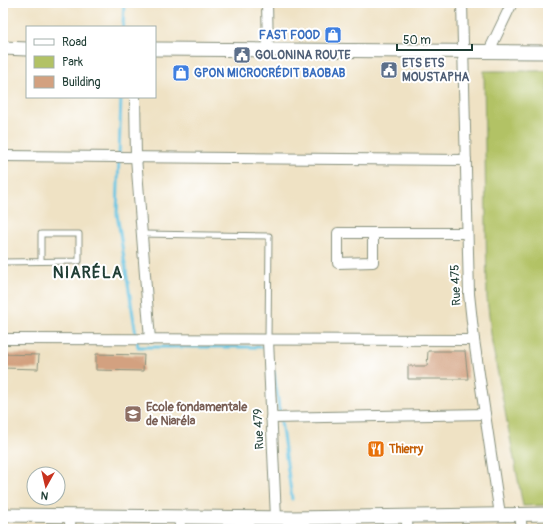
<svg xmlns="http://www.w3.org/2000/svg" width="551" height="532" font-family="Pangolin,sans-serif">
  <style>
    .green { fill: #b2c265; stroke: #68804c }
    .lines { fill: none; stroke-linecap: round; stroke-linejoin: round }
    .stream { stroke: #66c5e4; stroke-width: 3 }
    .building { fill: #d3a180 }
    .service-casing { stroke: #87907c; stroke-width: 7 }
    .minor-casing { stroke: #87907c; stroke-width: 12 }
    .tertiary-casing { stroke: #87907c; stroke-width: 15 }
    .service { stroke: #fff; stroke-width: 5 }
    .minor { stroke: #fff; stroke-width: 10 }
    .tertiary { stroke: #fff; stroke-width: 13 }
    .labels { text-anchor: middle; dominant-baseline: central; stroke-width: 4; stroke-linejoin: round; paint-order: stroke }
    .shop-label { font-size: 12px; font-weight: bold; fill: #366cbe; stroke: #fff; text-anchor: end }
    .service-label { font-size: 12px; font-weight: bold; fill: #4e5e75; stroke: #fff; text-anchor: start }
    .street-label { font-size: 12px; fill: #1f3d34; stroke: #fff }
    .education-label { font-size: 12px; font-weight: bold; fill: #785e54; stroke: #fff; text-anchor: start }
    .food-label { font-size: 12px; font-weight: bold; fill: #c56008; stroke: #fff; text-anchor: start }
    .district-label { font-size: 16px; font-weight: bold; letter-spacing: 1px; fill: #1f3d34; stroke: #fff }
  </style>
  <rect width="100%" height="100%" fill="#fff"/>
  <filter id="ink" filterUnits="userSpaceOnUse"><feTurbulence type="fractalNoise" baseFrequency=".025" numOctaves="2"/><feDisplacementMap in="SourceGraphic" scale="8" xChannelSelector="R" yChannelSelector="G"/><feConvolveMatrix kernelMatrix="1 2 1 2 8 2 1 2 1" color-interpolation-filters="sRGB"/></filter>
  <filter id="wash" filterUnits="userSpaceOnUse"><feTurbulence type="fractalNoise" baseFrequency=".012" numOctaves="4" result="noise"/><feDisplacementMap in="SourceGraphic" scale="16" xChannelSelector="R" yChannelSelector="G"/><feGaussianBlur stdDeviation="0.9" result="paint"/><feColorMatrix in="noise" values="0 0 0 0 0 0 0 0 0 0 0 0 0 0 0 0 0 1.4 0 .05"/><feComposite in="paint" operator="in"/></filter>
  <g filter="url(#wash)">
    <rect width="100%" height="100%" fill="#efe2c4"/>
    <polygon class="green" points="484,71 548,71 548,505 523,506 492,343 487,298"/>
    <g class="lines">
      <g class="stream">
        <polyline points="123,27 124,3"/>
        <polyline points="121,97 117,214 138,347 267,347"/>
        <polyline points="274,372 292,499"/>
      </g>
    </g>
    <g id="blocks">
      <g class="building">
        <polygon points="428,351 465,351 468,379 408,379 408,366 427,366"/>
        <polygon points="3,354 39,355 38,369 3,368"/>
        <polygon points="96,354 144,355 143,371 96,370"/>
      </g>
    </g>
  </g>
  <g filter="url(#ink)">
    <use href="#blocks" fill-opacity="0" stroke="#87907c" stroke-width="1"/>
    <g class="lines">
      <g class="service-casing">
        <g id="service">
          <polyline points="141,234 269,236 268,340"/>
          <polyline points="3,262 79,261 79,234 41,234 41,261"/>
        </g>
      </g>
      <g class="minor-casing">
        <g id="minor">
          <polyline points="267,3 268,50"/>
          <polyline points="462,3 469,294 474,340 500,515"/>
          <polyline points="489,51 512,3"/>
          <polyline points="135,97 136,157 150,340"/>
          <polyline points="3,156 466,160"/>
          <polyline points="373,234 373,262 338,263 338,233 467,233"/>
          <polyline points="3,339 474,340"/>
          <polyline points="268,340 276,518"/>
          <polyline points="271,418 485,414"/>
          <polyline points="520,515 522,529"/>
          <polyline points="69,516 71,529"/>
          <polyline points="178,516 181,529"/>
          <polyline points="406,517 408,529"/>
          <polyline points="292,518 294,529"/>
        </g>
      </g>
      <g class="tertiary-casing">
        <g id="tertiary">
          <polyline points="3,48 27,49"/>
          <polyline points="155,49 548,52"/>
          <polyline points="3,515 292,518 548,514"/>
        </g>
      </g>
      <use href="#service" class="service"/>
      <use href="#minor" class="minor"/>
      <use href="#tertiary" class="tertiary"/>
    </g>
  </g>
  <defs>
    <g id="shop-square" transform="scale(0.9)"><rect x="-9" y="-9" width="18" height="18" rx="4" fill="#3f7fe0" stroke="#fff"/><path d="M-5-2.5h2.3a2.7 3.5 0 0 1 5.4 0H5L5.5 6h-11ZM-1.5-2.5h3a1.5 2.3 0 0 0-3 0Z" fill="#fff"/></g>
    <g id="civic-square" transform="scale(0.9)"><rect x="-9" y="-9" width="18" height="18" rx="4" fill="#5c6f8a" stroke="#fff"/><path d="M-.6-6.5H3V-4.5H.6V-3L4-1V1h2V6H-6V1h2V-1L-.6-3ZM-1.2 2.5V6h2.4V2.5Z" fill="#fff"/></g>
    <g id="school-square" transform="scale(0.9)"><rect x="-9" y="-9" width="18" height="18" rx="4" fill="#8d6e63" stroke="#fff"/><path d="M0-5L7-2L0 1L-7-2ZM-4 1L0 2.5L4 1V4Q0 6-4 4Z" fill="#fff"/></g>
    <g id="restaurant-square" transform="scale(0.9)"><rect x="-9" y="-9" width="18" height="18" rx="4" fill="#e8710a" stroke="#fff"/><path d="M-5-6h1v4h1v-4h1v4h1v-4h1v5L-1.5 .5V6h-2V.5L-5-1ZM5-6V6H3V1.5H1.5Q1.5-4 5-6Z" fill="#fff"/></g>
  </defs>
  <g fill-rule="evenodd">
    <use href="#shop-square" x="333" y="35"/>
    <use href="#civic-square" x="242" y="55"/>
    <use href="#civic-square" x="389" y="70"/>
    <use href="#shop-square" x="181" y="73"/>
    <use href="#school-square" x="133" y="414"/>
    <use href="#restaurant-square" x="376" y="449"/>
  </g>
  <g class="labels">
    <g class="shop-label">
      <text x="320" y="35">FAST FOOD</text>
      <text x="194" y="73" text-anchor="start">GPON MICROCRÉDIT BAOBAB</text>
    </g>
    <g class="service-label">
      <text x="255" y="55">GOLONINA ROUTE</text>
      <text x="402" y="63">ETS ETS<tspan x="402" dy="14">MOUSTAPHA</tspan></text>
    </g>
    <g class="street-label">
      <text transform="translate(456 285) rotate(-93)">Rue 475</text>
      <text transform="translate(259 429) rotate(-93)">Rue 479</text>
    </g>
    <g class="education-label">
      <text x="146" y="407">Ecole fondamentale<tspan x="146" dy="14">de Niaréla</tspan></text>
    </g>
    <g class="food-label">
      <text x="389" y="449">Thierry</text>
    </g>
    <g class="district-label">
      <text x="88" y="273">NIARÉLA</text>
    </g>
  </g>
  <rect width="551" height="532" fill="none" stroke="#fff" stroke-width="16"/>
  <rect x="26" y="26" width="130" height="72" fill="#ffffff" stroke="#a5b1ae"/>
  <rect x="34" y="39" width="20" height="6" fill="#ffffff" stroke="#a5b1ae"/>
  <text x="62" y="46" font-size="12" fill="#1f3d34">Road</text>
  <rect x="34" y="56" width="20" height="12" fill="#b2c265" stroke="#a5b1ae"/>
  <text x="62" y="66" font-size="12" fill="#1f3d34">Park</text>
  <rect x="34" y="76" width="20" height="12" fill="#d3a180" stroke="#a5b1ae"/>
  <text x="62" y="86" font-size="12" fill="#1f3d34">Building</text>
  <g transform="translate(46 486) rotate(188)"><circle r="19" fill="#ffffff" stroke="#a5b1ae"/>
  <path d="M0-3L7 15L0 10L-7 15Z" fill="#c8321e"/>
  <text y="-6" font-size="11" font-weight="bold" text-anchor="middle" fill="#1f3d34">N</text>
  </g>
  <path d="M397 44v6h75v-6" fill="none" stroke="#1f3d34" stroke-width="2"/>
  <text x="403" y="44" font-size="12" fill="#1f3d34" stroke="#ffffff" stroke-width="3" paint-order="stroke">50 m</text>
</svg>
